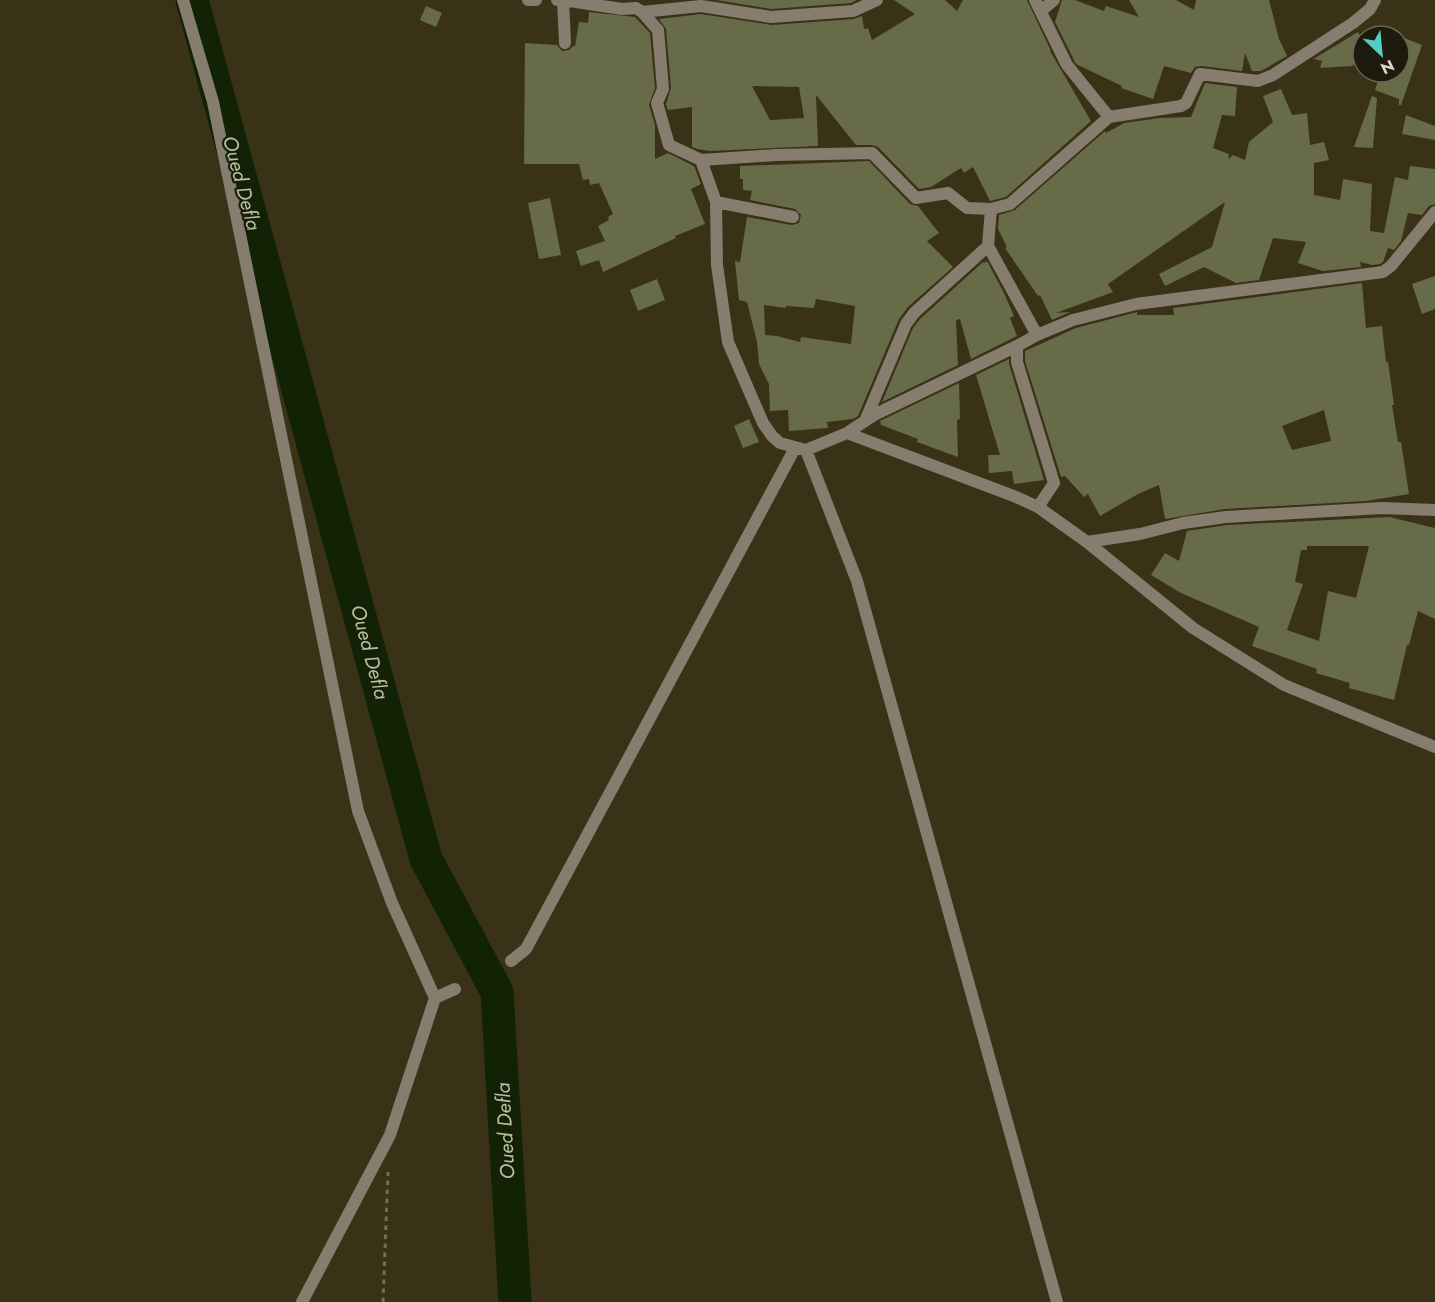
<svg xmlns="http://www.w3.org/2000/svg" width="1435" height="1302" font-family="Jost,sans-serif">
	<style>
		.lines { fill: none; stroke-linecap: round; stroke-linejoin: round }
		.river { stroke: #112205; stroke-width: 33 }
		.building { fill: #676b47; fill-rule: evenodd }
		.path { stroke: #746e57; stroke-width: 3; stroke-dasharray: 4.5 4.5; stroke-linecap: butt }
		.street { stroke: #877d6f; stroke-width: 12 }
		.labels { text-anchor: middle; stroke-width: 4.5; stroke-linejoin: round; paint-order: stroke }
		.water-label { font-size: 20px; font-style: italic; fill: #a9cb93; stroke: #1d1a0e }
	</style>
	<rect width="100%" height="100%" fill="#393217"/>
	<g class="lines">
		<!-- river -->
		<path class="river" d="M 192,0 L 426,859 L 497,992 L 515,1302"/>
	</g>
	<!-- building -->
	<path class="building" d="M 716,0 L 857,0 L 851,3 L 771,9 Z
		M 894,0 L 945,0 L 957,11 L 963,0 L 1027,0 L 1051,51 L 1050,51 L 1091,121 L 1006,197 L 990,201 L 973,167 L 964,173 L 961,168 L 931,187 L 919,189 L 878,147 L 872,145 L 856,145 L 816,95 L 818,146 L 710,151 L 697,149 L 692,147 L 692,107 L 668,110 L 666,104 L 671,88 L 666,29 L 659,19 L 701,14 L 772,25 L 854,19 L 862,16 L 864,29 L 868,28 L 872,40 L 915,14 ZM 752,86 L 799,87 L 804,118 L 770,120 Z
		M 1062,0 L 1075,0 L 1104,11 L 1106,6 L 1139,17 L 1129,0 L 1176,0 L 1194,10 L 1196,0 L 1269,0 L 1279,39 L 1287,56 L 1261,71 L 1252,71 L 1245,53 L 1242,71 L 1201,66 L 1195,67 L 1191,73 L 1164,66 L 1153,99 L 1121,88 L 1122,86 L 1076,64 L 1055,22 Z
		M 426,6 L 442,13 L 436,27 L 420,20 Z
		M 589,12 L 635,17 L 650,33 L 655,88 L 649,105 L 655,125 L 655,159 L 668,153 L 694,166 L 701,184 L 691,189 L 705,224 L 675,236 L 676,238 L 603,272 L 599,260 L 581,266 L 576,251 L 605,241 L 598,226 L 609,220 L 608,217 L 613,214 L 599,183 L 590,185 L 589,179 L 583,180 L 579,164 L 524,164 L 525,43 L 557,45 L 562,51 L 569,50 L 573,46 L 575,46 L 579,22 L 588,23 Z
		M 1358,32 L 1363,42 L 1363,60 L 1352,66 L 1320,68 L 1322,61 L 1314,59 L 1315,58 Z
		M 1399,36 L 1422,45 L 1401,105 L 1399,105 L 1399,99 L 1375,90 L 1381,72 L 1399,72 Z
		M 1205,83 L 1237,87 L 1235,116 L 1222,115 L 1213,148 L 1229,154 L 1228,159 L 1233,155 L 1245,160 L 1249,142 L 1273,122 L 1263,96 L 1281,89 L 1292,115 L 1307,113 L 1310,145 L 1324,142 L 1329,160 L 1314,163 L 1314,195 L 1340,200 L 1343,179 L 1372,184 L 1370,231 L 1384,233 L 1395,177 L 1408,180 L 1410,166 L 1435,169 L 1435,204 L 1429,206 L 1422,215 L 1408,213 L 1401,241 L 1394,250 L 1388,248 L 1383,262 L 1380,264 L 1372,265 L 1360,262 L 1361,267 L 1323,271 L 1298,263 L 1306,242 L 1273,238 L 1259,280 L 1236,283 L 1204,267 L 1165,286 L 1159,274 L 1212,247 L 1225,202 L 1108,284 L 1113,292 L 1056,313 L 1070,312 L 1052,320 L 1040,295 L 1038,296 L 1005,248 L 1007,247 L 998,229 L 999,215 L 1015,210 L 1105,131 L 1106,133 L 1124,123 L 1160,118 L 1191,117 Z
		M 1372,96 L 1377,98 L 1373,148 L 1354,147 Z
		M 1406,115 L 1435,126 L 1435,140 L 1402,134 Z
		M 869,161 L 910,204 L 918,206 L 939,233 L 927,241 L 953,267 L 908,307 L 899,319 L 858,416 L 853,419 L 827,422 L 828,428 L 789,431 L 788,410 L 770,411 L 769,384 L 759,364 L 757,342 L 747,302 L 739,300 L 735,261 L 740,262 L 747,217 L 792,225 L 799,223 L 801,215 L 795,209 L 750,200 L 752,191 L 743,190 L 743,179 L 740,179 L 740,166 ZM 816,299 L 855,306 L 851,344 L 801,337 L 800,342 L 777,336 L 765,335 L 764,305 L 786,308 L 786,306 L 814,308 Z
		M 550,198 L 561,255 L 539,259 L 528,203 Z
		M 987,261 L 1004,293 L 1014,316 L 1010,318 L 1017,336 L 971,359 L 960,319 L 956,320 L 958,365 L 882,402 L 913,328 L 920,319 L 983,262 L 984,263 Z
		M 1435,276 L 1435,309 L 1422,314 L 1412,284 Z
		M 657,279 L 665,300 L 638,311 L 630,290 Z
		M 1362,283 L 1366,328 L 1382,326 L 1386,362 L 1388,362 L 1394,405 L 1392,405 L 1398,442 L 1401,442 L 1409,494 L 1366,501 L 1225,509 L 1165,519 L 1159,485 L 1138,494 L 1100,516 L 1088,494 L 1084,497 L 1065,476 L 1061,477 L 1025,361 L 1025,351 L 1076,328 L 1137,312 L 1137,315 L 1174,315 L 1173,308 ZM 1324,410 L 1331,441 L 1292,450 L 1282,426 Z
		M 1009,359 L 1009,364 L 1044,480 L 1014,484 L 1012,471 L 989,473 L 988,455 L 1000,455 L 976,375 Z
		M 959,383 L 960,419 L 957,420 L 958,457 L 917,442 L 918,439 L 881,425 L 880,421 Z
		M 749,419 L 759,442 L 743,448 L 734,426 Z
		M 1389,517 L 1435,528 L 1435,619 L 1418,611 L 1409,645 L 1407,645 L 1394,700 L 1349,688 L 1350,683 L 1316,673 L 1317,669 L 1252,646 L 1259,627 L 1181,593 L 1151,575 L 1165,553 L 1179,561 L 1187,531 L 1227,525 ZM 1307,546 L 1369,546 L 1356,598 L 1328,591 L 1319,641 L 1287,630 L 1303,584 L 1295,582 L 1301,550 L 1307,550 Z"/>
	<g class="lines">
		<!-- path -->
		<path class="path" d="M 383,1302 L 388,1172"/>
		<!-- street -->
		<path class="street" d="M 183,0 L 213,102 L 358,811 L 392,903 L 435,998
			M 528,0 L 536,0
			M 557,0 L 563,0 L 565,43
			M 563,0 L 622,9 L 636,8 L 642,12 L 658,30 L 663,89 L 657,103 L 669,145 L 701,160 L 716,202 L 717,265 L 728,342 L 763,423 L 772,436 L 780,443 L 806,450 L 847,433 L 1016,497 L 1038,507 L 1087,542 L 1193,628 L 1284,685 L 1435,747
			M 1041,11 L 1054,0
			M 642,12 L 701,6 L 771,17 L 853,11 L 877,0
			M 1109,117 L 1181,106 L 1186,103 L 1200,74 L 1258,81 L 1273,75 L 1353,23 L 1370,9 L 1375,0
			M 701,160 L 776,155 L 872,153 L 916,198 L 948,193 L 967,208 L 991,209
			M 716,202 L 793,217
			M 988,246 L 1037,335
			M 1017,346 L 1017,362 L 1054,483 L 1038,507
			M 865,421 L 876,414 L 1017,346 L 1037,335 L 1073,320 L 1136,304 L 1383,272 L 1391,266 L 1435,212
			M 847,433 L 865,421 L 906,324 L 914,313 L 988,246 L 991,209 L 1010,204 L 1109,117 L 1067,65 L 1035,0
			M 806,450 L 857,581 L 1057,1302
			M 1087,542 L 1140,534 L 1183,523 L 1226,517 L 1382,508 L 1435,510
			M 511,961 L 526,949 L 795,448
			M 302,1302 L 390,1135 L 435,998 L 455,989"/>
	</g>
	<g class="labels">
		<!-- water labels -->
		<g class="water-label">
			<text transform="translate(242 183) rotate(75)" y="7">Oued Defla</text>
			<text transform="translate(370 652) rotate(75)" y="7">Oued Defla</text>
			<text transform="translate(505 1131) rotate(-93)" y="7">Oued Defla</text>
		</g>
	</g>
	<!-- north arrow -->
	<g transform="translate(1381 54) rotate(154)"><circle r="28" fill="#1d1a0e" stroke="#696658" stroke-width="1.5"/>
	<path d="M0-4.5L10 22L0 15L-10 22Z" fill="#54cdc7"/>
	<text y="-9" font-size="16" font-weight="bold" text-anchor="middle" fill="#dcd8c8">N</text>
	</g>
</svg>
